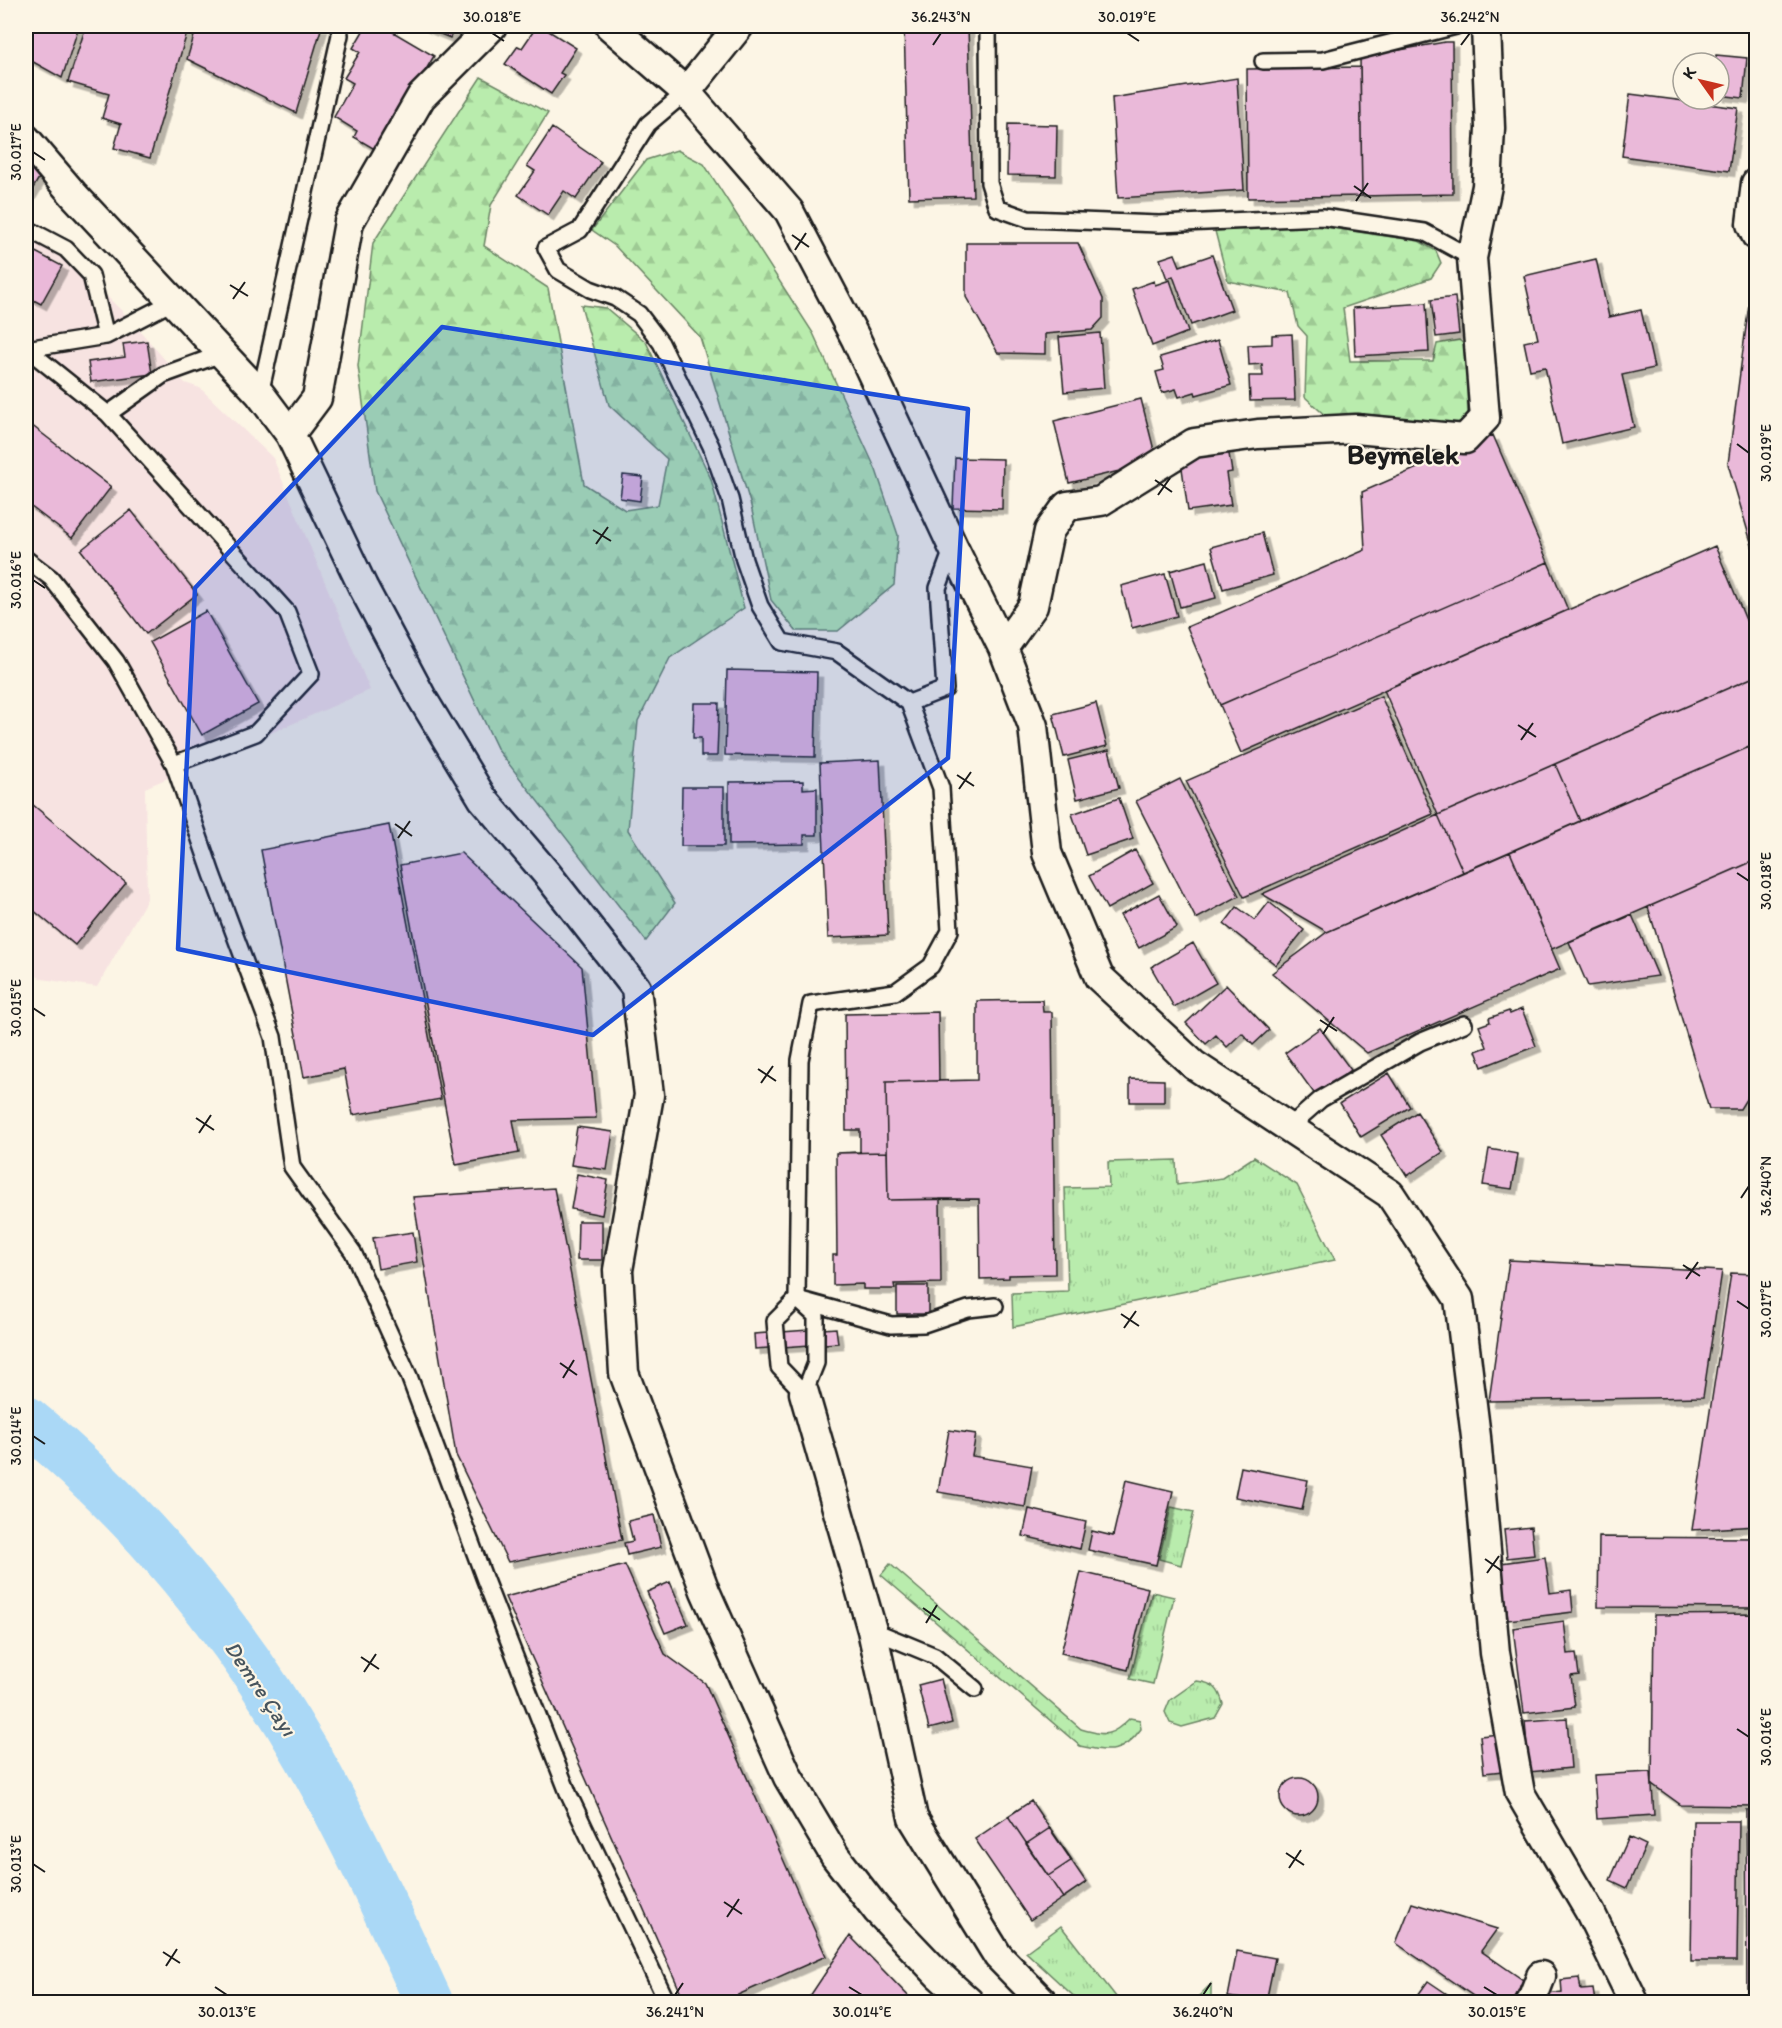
<svg xmlns="http://www.w3.org/2000/svg" width="1782" height="2028" font-family="Itim,sans-serif">
	<style>
		.built { fill: #f7e3e1 }
		.grass { fill: url(#grass-tufts); stroke: #6a8464; stroke-width: 1.5 }
		.forest { fill: url(#forest-firs); stroke: #6a8464; stroke-width: 1.5 }
		.lines { fill: none; stroke-linecap: round; stroke-linejoin: round }
		.river { stroke: #aad8f6; stroke-width: 48 }
		.building { fill: #eab9d9; stroke: #1c1c1c; stroke-width: 1.5; filter: url(#shadow) }
		.lane-casing { stroke: #1c1c1c; stroke-width: 20 }
		.street-casing { stroke: #1c1c1c; stroke-width: 33 }
		.lane { stroke: #fcf5e5; stroke-width: 15 }
		.street { stroke: #fcf5e5; stroke-width: 28 }
		.marked { fill: #1d4ed8; fill-opacity: 0.2; stroke: #1d4ed8; stroke-width: 4.5; stroke-linejoin: round }
		.ticks { fill: none; stroke: #1c1c1c; stroke-width: 2 }
		.labels { text-anchor: middle; stroke-width: 4.5; stroke-linejoin: round; paint-order: stroke }
		.water-label { font-size: 22px; font-style: italic; fill: #47545d; stroke: #fcf5e5 }
		.district-label { font-size: 27px; font-weight: bold; fill: #1c1c1c; stroke: #fcf5e5 }
		.neatline { fill: none; stroke: #1c1c1c; stroke-width: 2 }
		.ticks-label { font-size: 15px; text-anchor: middle; fill: #1c1c1c }
	</style>
	<defs>
		<pattern id="grass-tufts" width="24" height="20" patternUnits="userSpaceOnUse" patternTransform="scale(1.5)"><rect width="24" height="20" fill="#b9ecad"/><path d="M3 7l-1-3M5 7V3M7 7l1-3M15 17l-1-3M17 17v-4M19 17l1-3" fill="none" stroke="#9eca94"/></pattern>
		<pattern id="forest-firs" width="22" height="20" patternUnits="userSpaceOnUse" patternTransform="scale(1.5)"><rect width="22" height="20" fill="#b9ecad"/><path d="M5 1l3.5 6h-7zM16 11l3.5 6h-7z" fill="#9eca94"/></pattern>
		<filter id="shadow"><feDropShadow dx="5.5" dy="5.5" stdDeviation="0" flood-color="#0004"/></filter>
	</defs>
	<rect width="100%" height="100%" fill="#fcf5e5"/>
	<filter id="ink" filterUnits="userSpaceOnUse"><feTurbulence type="fractalNoise" baseFrequency=".0167" numOctaves="2"/><feDisplacementMap in="SourceGraphic" scale="12" xChannelSelector="R" yChannelSelector="G"/><feConvolveMatrix kernelMatrix="1 2 1 2 8 2 1 2 1" color-interpolation-filters="sRGB"/></filter>
	<g filter="url(#ink)">
		<!-- built -->
		<path class="built" d="M 26,236 L 69,259 L 129,318 L 185,383 L 200,388 L 273,458 L 370,690 L 145,788 L 147,899 L 97,987 L 42,979 L 26,971 Z"/>
		<!-- grass -->
		<path class="grass" d="M 1254,1157 L 1297,1185 L 1335,1260 L 1013,1327 L 1012,1293 L 1068,1291 L 1065,1188 L 1109,1187 L 1108,1162 L 1176,1160 L 1177,1185 L 1222,1178 Z
			M 1171,1507 L 1194,1512 L 1181,1565 L 1159,1559 Z
			M 890,1564 L 1081,1729 C 1106,1736 1111,1737 1130,1718 L 1140,1720 L 1141,1729 C 1122,1755 1109,1752 1080,1746 L 881,1575 Z
			M 1152,1592 L 1174,1597 L 1153,1684 L 1130,1679 Z
			M 1197,1681 C 1213,1683 1219,1688 1223,1704 L 1215,1718 L 1182,1727 L 1170,1723 L 1165,1712 L 1170,1700 Z
			M 1061,1926 L 1120,2002 L 1080,2002 L 1026,1952 Z
			M 1211,1984 L 1211,2002 L 1193,2002 Z"/>
		<!-- forest -->
		<path class="forest" d="M 481,77 L 548,113 L 491,205 L 484,246 L 548,288 L 584,484 L 625,510 L 658,505 L 667,459 L 609,405 L 581,305 L 606,308 L 646,342 L 711,479 L 744,608 L 670,658 L 638,721 L 628,830 L 675,903 L 646,941 L 498,750 L 375,491 L 358,366 L 373,243 Z
			M 677,150 L 704,164 L 813,333 L 876,470 L 898,535 L 894,585 L 838,631 L 796,631 L 771,600 L 751,506 L 700,337 L 615,246 L 592,230 L 646,160 Z
			M 1305,224 L 1419,241 L 1436,251 L 1441,263 L 1431,278 L 1343,308 L 1350,361 L 1433,361 L 1437,344 L 1459,340 L 1466,346 L 1468,421 L 1449,429 L 1330,420 L 1305,397 L 1307,336 L 1298,326 L 1290,293 L 1228,281 L 1215,231 Z"/>
		<g class="lines">
			<!-- river -->
			<path class="river" d="M 26,1420 C 138,1513 235,1629 307,1755 C 352,1835 391,1919 429,2002"/>
		</g>
		<!-- building -->
		<path class="building" d="M 26,26 L 79,26 L 62,78 L 26,58 Z
			M 86,26 L 189,26 L 150,158 L 114,148 L 121,124 L 102,118 L 109,94 L 68,82 Z
			M 197,26 L 322,26 L 296,113 L 187,59 Z
			M 366,26 L 383,26 L 434,56 L 378,151 L 354,137 L 357,131 L 334,117 L 353,83 L 344,78 L 360,52 L 353,48 Z
			M 421,26 L 455,26 L 450,38 Z
			M 537,26 L 541,26 L 576,48 L 560,73 L 564,75 L 551,94 L 505,64 L 518,46 L 522,48 Z
			M 904,26 L 968,26 L 973,196 L 909,198 Z
			M 1445,42 L 1452,42 L 1453,194 L 1362,196 L 1360,57 Z
			M 1716,55 L 1747,58 L 1743,98 L 1719,95 L 1719,63 L 1715,63 Z
			M 1360,67 L 1362,196 L 1248,198 L 1247,69 Z
			M 1237,78 L 1244,190 L 1118,198 L 1112,98 Z
			M 1630,94 L 1738,108 L 1729,171 L 1622,156 Z
			M 1008,124 L 1057,125 L 1056,176 L 1007,175 Z
			M 552,128 L 601,162 L 576,199 L 564,191 L 548,215 L 518,195 L 535,171 L 527,166 Z
			M 26,162 L 39,178 L 26,200 Z
			M 966,243 L 1078,243 L 1103,299 L 1103,318 L 1092,330 L 1045,334 L 1045,354 L 998,353 L 966,297 Z
			M 26,247 L 62,266 L 41,304 L 26,296 Z
			M 1175,254 L 1180,266 L 1212,255 L 1232,310 L 1191,325 L 1173,276 L 1167,279 L 1160,259 Z
			M 1596,259 L 1609,317 L 1641,310 L 1654,368 L 1622,375 L 1634,427 L 1562,444 L 1545,367 L 1530,370 L 1524,342 L 1538,339 L 1524,276 Z
			M 1754,266 L 1756,267 L 1756,559 L 1728,464 Z
			M 1170,280 L 1188,332 L 1152,346 L 1132,289 L 1154,281 L 1155,285 Z
			M 1455,297 L 1459,334 L 1436,337 L 1431,300 Z
			M 1426,303 L 1429,352 L 1355,356 L 1353,308 Z
			M 1100,333 L 1104,388 L 1064,392 L 1059,337 Z
			M 1292,334 L 1295,400 L 1250,401 L 1249,376 L 1263,376 L 1262,364 L 1249,365 L 1248,345 L 1272,344 L 1272,335 Z
			M 1218,340 L 1231,385 L 1196,395 L 1195,392 L 1179,397 L 1176,389 L 1162,393 L 1156,372 L 1164,370 L 1160,357 Z
			M 147,341 L 152,374 L 91,382 L 88,362 L 125,357 L 123,344 Z
			M 1141,399 L 1157,462 L 1069,483 L 1054,421 Z
			M 26,421 L 111,487 L 72,538 L 26,503 Z
			M 1493,435 L 1548,562 L 1220,705 L 1187,627 L 1365,550 L 1362,492 Z
			M 1228,448 L 1232,472 L 1226,473 L 1231,505 L 1188,511 L 1180,454 Z
			M 955,458 L 1003,459 L 1002,509 L 953,508 Z
			M 623,475 L 643,477 L 640,501 L 620,498 Z
			M 131,510 L 197,594 L 146,634 L 81,550 Z
			M 1262,533 L 1273,575 L 1223,589 L 1211,547 Z
			M 1715,546 L 1756,644 L 1756,676 L 1438,815 L 1384,690 Z
			M 1207,561 L 1216,598 L 1180,607 L 1170,571 Z
			M 1548,562 L 1568,610 L 1241,753 L 1220,705 Z
			M 1165,574 L 1177,616 L 1132,628 L 1121,586 Z
			M 206,611 L 258,704 L 202,735 L 150,642 Z
			M 727,670 L 817,672 L 815,757 L 725,755 Z
			M 1756,676 L 1756,744 L 1580,821 L 1555,764 Z
			M 1381,696 L 1433,814 L 1244,897 L 1186,781 Z
			M 694,703 L 719,703 L 717,756 L 701,756 L 701,738 L 693,738 Z
			M 1096,703 L 1107,746 L 1064,757 L 1053,714 Z
			M 1756,744 L 1756,860 L 1552,949 L 1510,852 Z
			M 1109,750 L 1119,788 L 1077,799 L 1068,760 Z
			M 880,760 L 888,935 L 828,938 L 820,763 Z
			M 1555,764 L 1580,821 L 1463,872 L 1438,815 Z
			M 1180,779 L 1239,896 L 1196,919 L 1136,801 Z
			M 803,781 L 803,789 L 817,788 L 817,835 L 804,835 L 804,844 L 729,845 L 729,782 Z
			M 682,787 L 724,787 L 724,846 L 681,846 Z
			M 1119,798 L 1133,839 L 1086,855 L 1072,814 Z
			M 26,799 L 126,883 L 75,945 L 26,904 Z
			M 1438,815 L 1463,872 L 1327,932 L 1262,894 Z
			M 389,825 L 441,1099 L 353,1115 L 344,1069 L 304,1077 L 261,850 Z
			M 1135,850 L 1153,883 L 1107,909 L 1089,876 Z
			M 1510,852 L 1560,969 L 1367,1053 L 1272,973 L 1327,932 Z
			M 461,853 L 582,967 L 596,1118 L 513,1120 L 519,1153 L 456,1165 L 400,865 Z
			M 1756,860 L 1756,1083 L 1740,1109 L 1709,1109 L 1648,907 Z
			M 1159,894 L 1177,927 L 1139,948 L 1120,915 Z
			M 1269,902 L 1304,930 L 1276,965 L 1224,924 L 1237,907 L 1255,920 Z
			M 1632,915 L 1658,976 L 1588,986 L 1569,942 Z
			M 1193,943 L 1216,983 L 1174,1007 L 1151,967 Z
			M 1226,985 L 1269,1030 L 1253,1045 L 1242,1033 L 1227,1047 L 1216,1035 L 1206,1044 L 1186,1023 Z
			M 1042,1000 L 1043,1012 L 1052,1012 L 1055,1274 L 1009,1275 L 1009,1278 L 980,1279 L 979,1199 L 940,1199 L 941,1283 L 894,1284 L 895,1289 L 863,1289 L 863,1284 L 833,1285 L 833,1255 L 837,1255 L 836,1153 L 860,1152 L 860,1130 L 846,1130 L 845,1014 L 938,1012 L 939,1081 L 977,1080 L 977,1001 Z
			M 1042,1000 L 1043,1012 L 1052,1012 L 1055,1274 L 1009,1275 L 1009,1278 L 980,1279 L 979,1199 L 888,1200 L 886,1082 L 977,1080 L 977,1001 Z
			M 1522,1009 L 1536,1046 L 1482,1067 L 1476,1051 L 1487,1047 L 1479,1026 L 1490,1022 L 1489,1018 L 1509,1011 L 1510,1014 Z
			M 1320,1028 L 1351,1070 L 1316,1096 L 1285,1053 Z
			M 1389,1073 L 1410,1107 L 1361,1137 L 1340,1103 Z
			M 1130,1079 L 1164,1080 L 1164,1102 L 1130,1102 Z
			M 1417,1112 L 1443,1152 L 1407,1176 L 1381,1135 Z
			M 577,1127 L 613,1132 L 607,1170 L 571,1165 Z
			M 1489,1149 L 1518,1154 L 1512,1189 L 1483,1185 Z
			M 887,1152 L 888,1200 L 940,1199 L 941,1283 L 894,1284 L 895,1289 L 863,1289 L 863,1284 L 833,1285 L 833,1255 L 837,1255 L 836,1153 Z
			M 577,1174 L 608,1180 L 602,1215 L 571,1209 Z
			M 554,1188 L 622,1540 L 508,1562 L 456,1455 L 413,1197 Z
			M 578,1221 L 602,1221 L 602,1260 L 577,1260 Z
			M 413,1232 L 417,1262 L 378,1269 L 373,1238 Z
			M 1509,1260 L 1722,1271 L 1703,1397 L 1489,1401 Z
			M 1731,1273 L 1756,1274 L 1756,1526 L 1692,1530 Z
			M 897,1286 L 928,1286 L 928,1314 L 897,1314 Z
			M 836,1328 L 838,1343 L 755,1349 L 754,1334 Z
			M 949,1430 L 976,1434 L 972,1456 L 1032,1466 L 1025,1507 L 938,1492 Z
			M 1241,1467 L 1308,1480 L 1302,1510 L 1235,1497 Z
			M 1126,1480 L 1173,1491 L 1156,1565 L 1088,1550 L 1092,1531 L 1113,1536 Z
			M 1029,1509 L 1086,1522 L 1080,1549 L 1023,1536 Z
			M 654,1515 L 661,1547 L 627,1555 L 624,1543 L 633,1541 L 628,1521 Z
			M 1531,1527 L 1534,1555 L 1507,1558 L 1504,1530 Z
			M 1599,1537 L 1756,1538 L 1756,1608 L 1598,1607 Z
			M 1545,1557 L 1550,1593 L 1571,1590 L 1573,1612 L 1508,1620 L 1501,1563 Z
			M 625,1565 L 665,1654 L 705,1683 L 826,1956 L 722,2002 L 685,2002 L 505,1597 Z
			M 1081,1572 L 1148,1588 L 1128,1670 L 1061,1653 Z
			M 670,1582 L 688,1624 L 665,1633 L 647,1592 Z
			M 1756,1614 L 1756,1806 L 1681,1805 L 1652,1784 L 1654,1615 Z
			M 1564,1621 L 1568,1654 L 1576,1653 L 1579,1675 L 1571,1676 L 1575,1707 L 1524,1713 L 1513,1628 Z
			M 941,1679 L 952,1723 L 929,1729 L 918,1685 Z
			M 1567,1718 L 1571,1768 L 1529,1772 L 1525,1721 Z
			M 1499,1734 L 1503,1771 L 1484,1773 L 1480,1736 Z
			M 1651,1772 L 1654,1815 L 1597,1819 L 1594,1775 Z
			M1280 1797a19 19 0 1 1 38 0a19 19 0 1 1-38 0Z
			M 1031,1801 L 1086,1882 L 1030,1920 L 975,1839 Z
			M 1031,1801 L 1086,1882 L 1063,1898 L 1008,1816 Z
			M 1746,1810 L 1756,1810 L 1756,2002 L 1747,2002 Z
			M 1693,1821 L 1739,1821 L 1737,1961 L 1691,1961 Z
			M 1050,1828 L 1072,1860 L 1048,1876 L 1026,1844 Z
			M 1629,1837 L 1646,1845 L 1627,1888 L 1610,1880 Z
			M 1412,1903 L 1497,1929 L 1481,1951 L 1523,1980 L 1513,2002 L 1482,2002 L 1396,1943 Z
			M 850,1936 L 914,2002 L 806,2002 Z
			M 1237,1951 L 1275,1958 L 1266,2002 L 1228,1997 Z
			M 1579,1978 L 1581,1990 L 1593,1989 L 1595,2002 L 1549,2002 L 1548,1994 L 1562,1992 L 1561,1980 Z
			M 1428,1981 L 1459,2002 L 1413,2002 Z"/>
		<g class="lines">
			<!-- lane casing -->
			<g class="lane-casing">
				<path id="lane" d="M 988,26 L 989,183 L 997,208 L 1028,219 L 1159,224 L 1323,217 L 1424,232 L 1472,258
					M 1263,61 L 1323,60 L 1456,26
					M 686,92 L 648,124 L 580,230 L 546,248 L 558,270 L 590,289 L 615,298 L 639,314 L 661,343 L 711,446 L 730,499 L 744,560 L 760,606 L 782,642 L 837,652 L 909,703 L 941,788 L 950,931 L 931,966 L 895,992 L 811,1004 L 800,1060 L 797,1299 L 891,1325 L 924,1324 L 968,1309 L 995,1306
					M 26,228 L 66,249 L 91,275 L 106,336
					M 26,349 L 106,336 L 174,301
					M 27,349 L 108,414 L 163,375 L 221,354
					M 260,394 L 340,35 L 339,26
					M 108,414 L 287,612 L 311,674 L 256,733 L 174,764
					M 26,559 L 51,578 L 116,661 L 174,764 L 212,874 L 273,1037 L 292,1167 L 353,1252 L 409,1376 L 485,1580 L 569,1795 L 667,2002
					M 909,703 L 945,689 L 938,588 L 953,547
					M 1288,1128 L 1321,1099 L 1420,1042 L 1464,1024
					M 797,1299 L 816,1316 L 816,1363 L 804,1393 L 779,1367 L 775,1321 Z
					M 872,1630 L 935,1656 L 975,1689"/>
			</g>
			<!-- street casing -->
			<g class="street-casing">
				<path id="street" d="M 610,26 L 686,92 L 789,211 L 856,339 L 953,547 L 1003,648 L 1033,726 L 1047,853 L 1099,977 L 1194,1065 L 1390,1194 L 1459,1299 L 1476,1437 L 1495,1653 L 1520,1793 L 1590,1912 L 1634,2002
					M 686,92 L 739,26
					M 26,139 L 73,194 L 260,394 L 290,434 L 363,587 L 422,698 L 483,799 L 547,874 L 636,988 L 649,1095 L 618,1270 L 624,1373 L 705,1591 L 788,1777 L 835,1856 L 877,1910 L 939,1975 L 969,2002
					M 1756,183 L 1751,224 L 1756,235
					M 290,434 L 317,398 L 349,222 L 421,97 L 492,26
					M 1003,648 L 1033,606 L 1049,531 L 1067,506 L 1101,501 L 1194,443 L 1258,434 L 1356,429 L 1465,439 L 1485,418 L 1472,258 L 1487,186 L 1490,128 L 1486,26
					M 804,1393 L 872,1630 L 913,1818 L 998,1956 L 1043,2002
					M 1531,2002 L 1541,1976"/>
			</g>
			<!-- lane -->
			<use href="#lane" class="lane"/>
			<!-- street -->
			<use href="#street" class="street"/>
		</g>
	</g>
	<!-- marked area -->
	<path class="marked" d="M 442,327 L 968,409 L 948,758 L 593,1035 L 178,949 L 195,588 Z"/>
	<!-- ticks -->
	<path class="ticks" d="M 492,33 L 504,41M 1127,33 L 1139,41M 933,45 L 941,33M 1461,45 L 1470,33M 33,152 L 45,160M 1354,186 L 1371,198M 1356,201 L 1368,183M 792,235 L 809,247M 795,250 L 806,233M 230,285 L 248,296M 233,299 L 245,282M 1737,444 L 1749,453M 1155,480 L 1172,492M 1158,495 L 1170,478M 593,530 L 611,541M 596,544 L 608,527M 33,580 L 45,588M 1518,725 L 1536,737M 1521,740 L 1533,723M 957,775 L 974,786M 959,789 L 971,772M 395,824 L 412,836M 398,838 L 410,821M 1737,873 L 1749,881M 33,1008 L 45,1016M 1320,1020 L 1337,1031M 1323,1034 L 1334,1017M 758,1069 L 776,1081M 761,1083 L 773,1066M 196,1118 L 214,1130M 199,1133 L 211,1115M 1741,1198 L 1749,1186M 1683,1265 L 1700,1276M 1686,1279 L 1698,1262M 1737,1301 L 1749,1309M 1121,1314 L 1139,1326M 1124,1328 L 1136,1311M 560,1363 L 577,1375M 563,1378 L 574,1360M 33,1436 L 45,1444M 1485,1559 L 1502,1571M 1487,1573 L 1499,1556M 923,1608 L 940,1620M 926,1623 L 937,1605M 361,1657 L 379,1669M 364,1672 L 376,1654M 1737,1729 L 1749,1737M 1286,1853 L 1304,1865M 33,1864 L 45,1872M 1289,1868 L 1301,1850M 724,1902 L 742,1914M 727,1917 L 739,1899M 163,1952 L 180,1963M 166,1966 L 177,1949M 215,1987 L 227,1995M 849,1987 L 862,1995M 1484,1987 L 1497,1995M 675,1995 L 683,1983M 1203,1995 L 1211,1983"/>
	<g class="labels">
		<!-- water labels -->
		<g class="water-label">
			<text transform="translate(261 1688) rotate(56)" y="8">Demre Çayı</text>
		</g>
		<!-- district labels -->
		<g class="district-label">
			<text x="1403" y="464">Beymelek</text>
		</g>
	</g>
	<!-- margin -->
	<rect width="1782" height="2028" fill="none" stroke="#fcf5e5" stroke-width="66"/>
	<!-- north arrow -->
	<g transform="translate(1701 81) rotate(304)"><circle r="28" fill="#fcf5e5" stroke="#a29e95" stroke-width="1.5"/>
	<path d="M0-4.5L10 22L0 15L-10 22Z" fill="#c8321e"/>
	<text y="-9" font-size="16" font-weight="bold" text-anchor="middle" fill="#1c1c1c">K</text>
	</g>
	<rect x="33" y="33" width="1716" height="1962" class="neatline"/>
	<g class="ticks-label">
		<text x="492" y="22">30.018°E</text>
		<text x="941" y="22">36.243°N</text>
		<text x="1127" y="22">30.019°E</text>
		<text x="1470" y="22">36.242°N</text>
		<text transform="translate(16 152) rotate(-90)" y="5">30.017°E</text>
		<text transform="translate(1766 453) rotate(-90)" y="5">30.019°E</text>
		<text transform="translate(16 580) rotate(-90)" y="5">30.016°E</text>
		<text transform="translate(1766 881) rotate(-90)" y="5">30.018°E</text>
		<text transform="translate(16 1008) rotate(-90)" y="5">30.015°E</text>
		<text transform="translate(1766 1186) rotate(-90)" y="5">36.240°N</text>
		<text transform="translate(1766 1309) rotate(-90)" y="5">30.017°E</text>
		<text transform="translate(16 1436) rotate(-90)" y="5">30.014°E</text>
		<text transform="translate(1766 1737) rotate(-90)" y="5">30.016°E</text>
		<text transform="translate(16 1864) rotate(-90)" y="5">30.013°E</text>
		<text x="227" y="2017">30.013°E</text>
		<text x="675" y="2017">36.241°N</text>
		<text x="862" y="2017">30.014°E</text>
		<text x="1203" y="2017">36.240°N</text>
		<text x="1497" y="2017">30.015°E</text>
	</g>
</svg>
